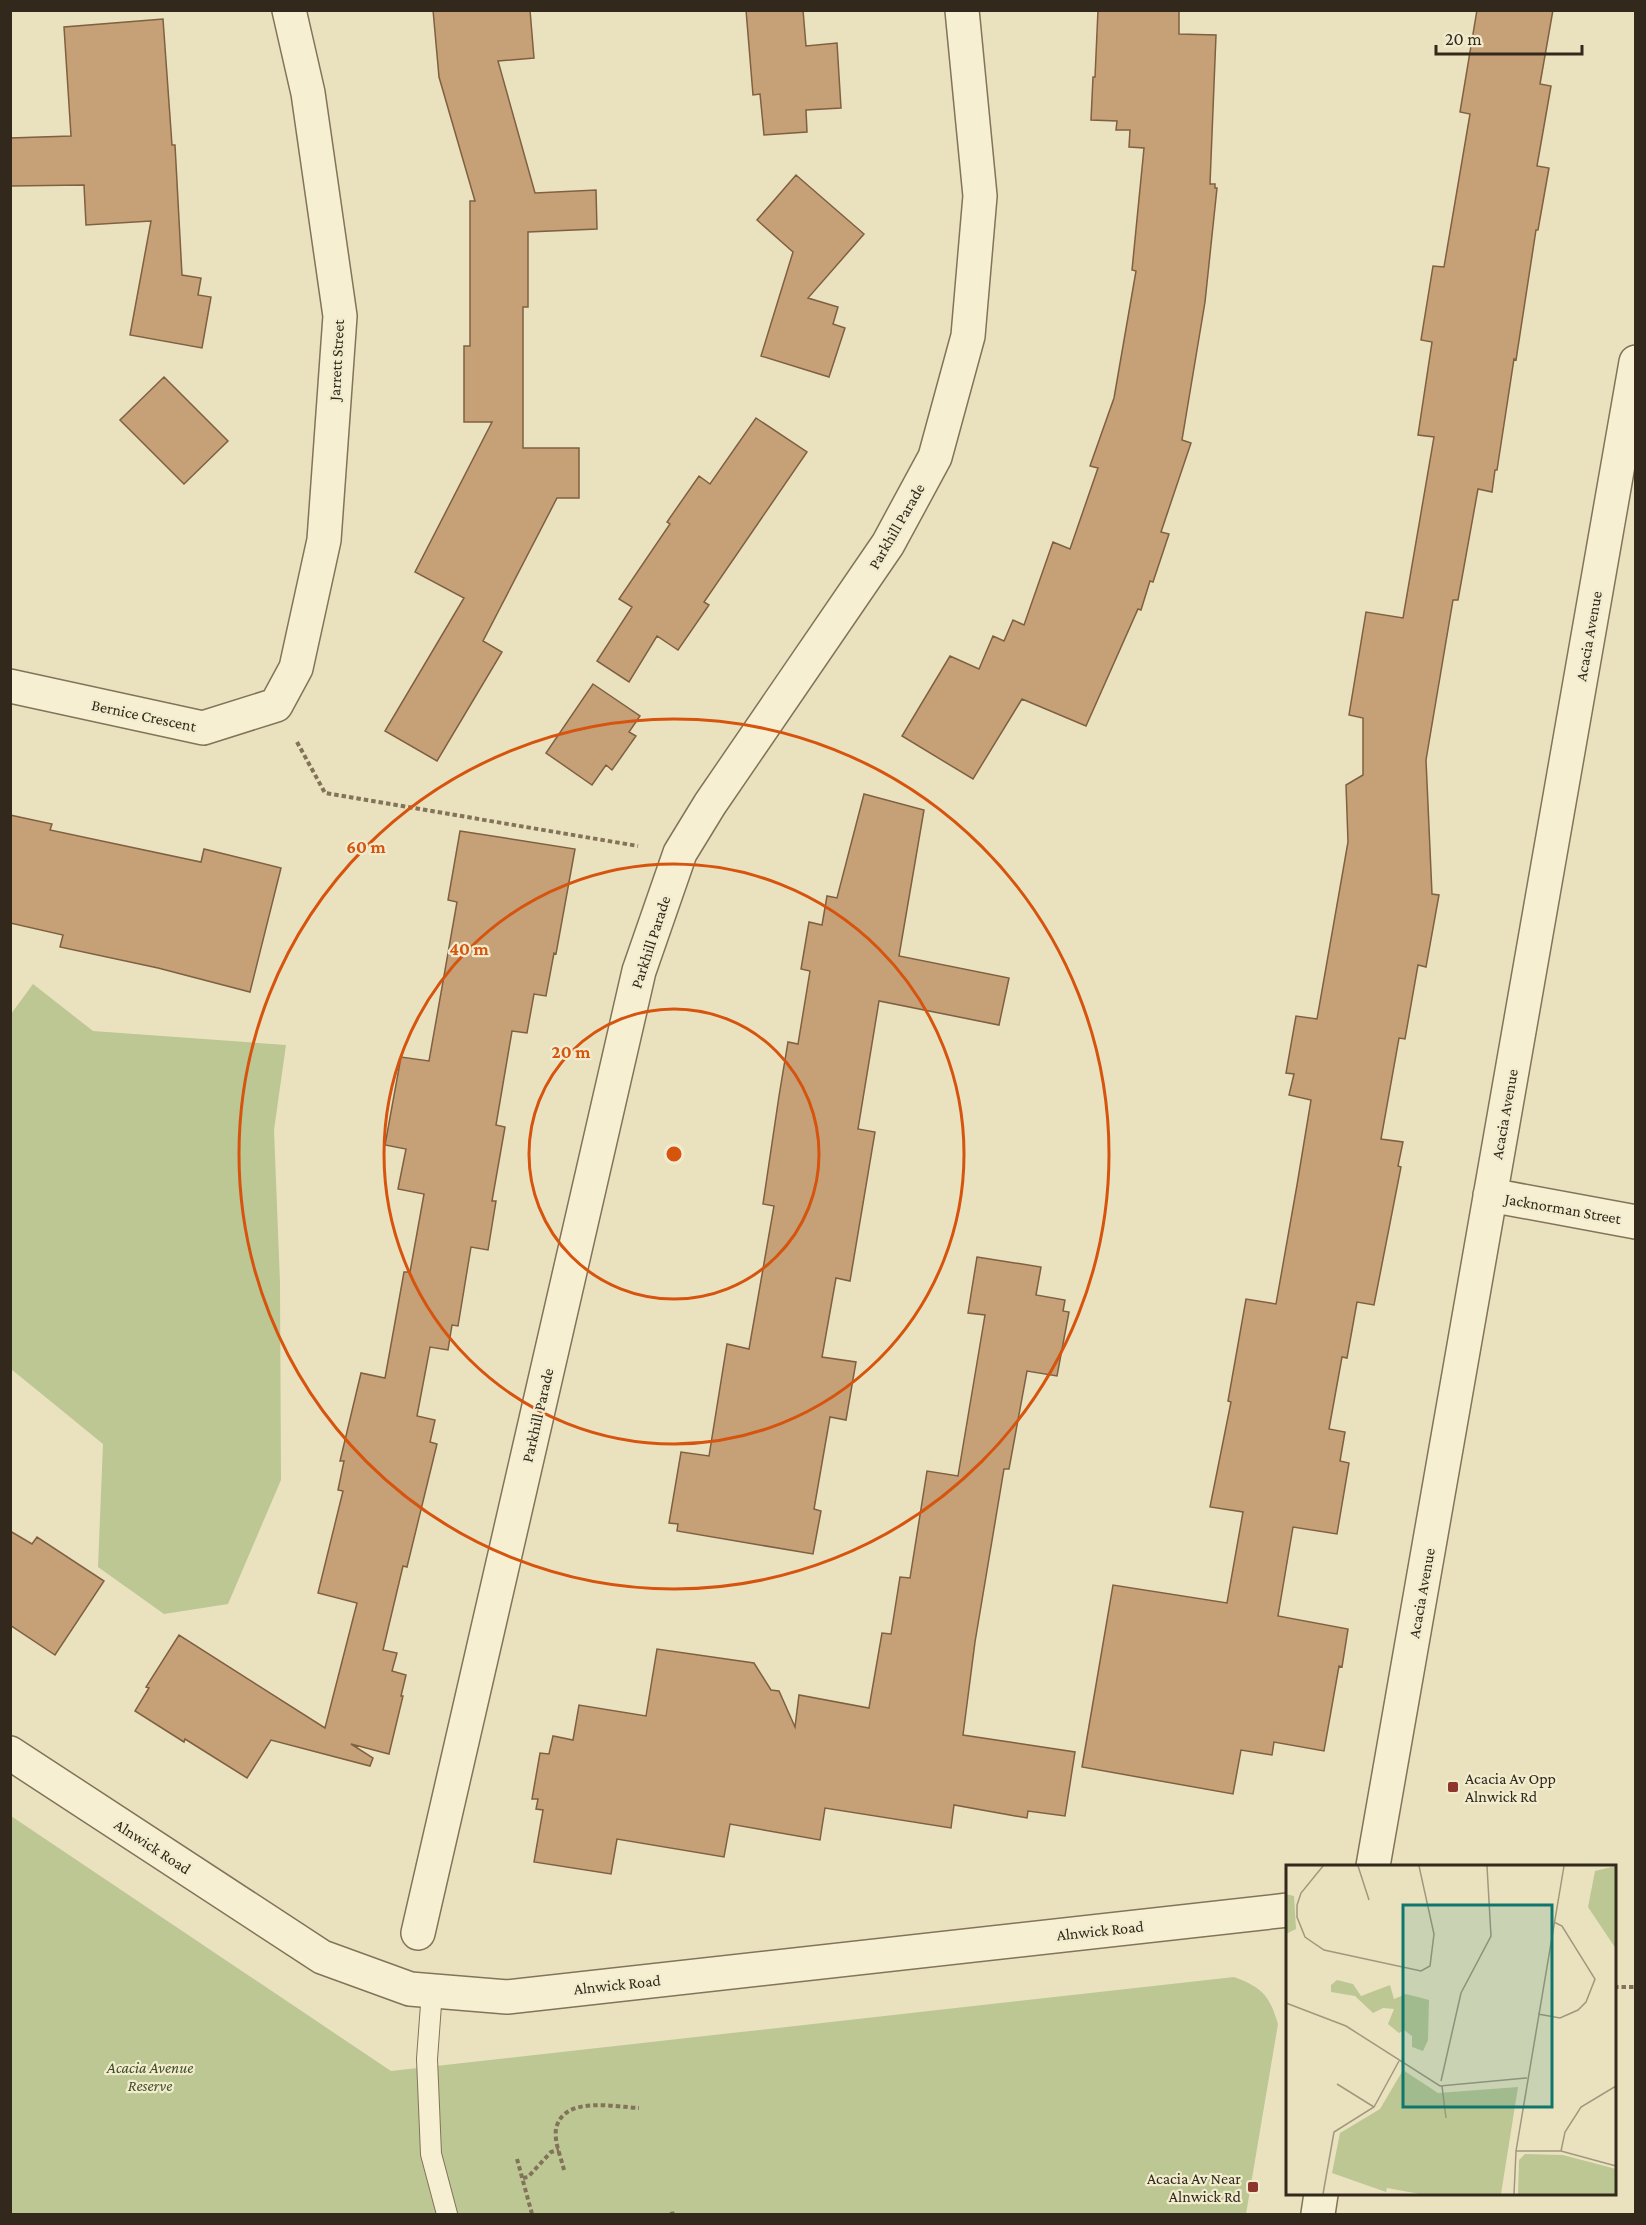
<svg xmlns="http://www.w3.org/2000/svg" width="1646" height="2225" font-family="'Crimson Pro',serif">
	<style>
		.green { fill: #bcc794 }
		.building { fill: #c6a077; stroke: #7f6040; stroke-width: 1.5 }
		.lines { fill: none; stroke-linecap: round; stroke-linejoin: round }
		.service-casing { stroke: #827359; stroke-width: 22 }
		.minor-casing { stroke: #827359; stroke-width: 36 }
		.tertiary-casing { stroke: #827359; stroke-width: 36 }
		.path { stroke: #827359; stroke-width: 4; stroke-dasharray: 4.5 3; stroke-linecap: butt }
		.service { stroke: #f6efd2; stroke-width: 20 }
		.minor { stroke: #f6efd2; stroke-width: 33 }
		.tertiary { stroke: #f6efd2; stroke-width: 33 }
		.ring { fill: none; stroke: #d6540e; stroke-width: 3 }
		.poi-dot { fill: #8d362d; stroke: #f2ecce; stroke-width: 2 }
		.labels { text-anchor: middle; stroke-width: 4.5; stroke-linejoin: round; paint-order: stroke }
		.street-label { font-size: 16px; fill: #32291c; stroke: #f2ecce }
		.poi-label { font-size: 16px; fill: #32291c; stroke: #f2ecce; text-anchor: start }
		.park-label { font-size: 16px; font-style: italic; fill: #3f4e24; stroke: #f2ecce }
		.inset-road { fill: none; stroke: #a0987e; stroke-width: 1.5 }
		.view { fill: #0f766e; fill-opacity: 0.15; stroke: #0f766e; stroke-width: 3 }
		.inset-edge { fill: none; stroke: #32291c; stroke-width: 3 }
		.centre { fill: #d6540e; stroke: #f2ecce; stroke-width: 3 }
		.ring-label { font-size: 18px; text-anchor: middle; font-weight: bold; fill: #d6540e; stroke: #f2ecce; stroke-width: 4.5; stroke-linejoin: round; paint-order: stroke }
	</style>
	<rect width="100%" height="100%" fill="#eae2bf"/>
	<!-- green -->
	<path class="green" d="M 33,984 L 93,1031 L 286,1045 L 274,1130 L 280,1282 L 281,1480 L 228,1604 L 164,1614 L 98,1567 L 103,1444 L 11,1369 L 11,1014 Z
		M 11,1816 L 391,2071 L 1234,1977 C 1263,1988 1269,1995 1278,2024 L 1246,2214 L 11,2214 Z"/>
	<!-- building -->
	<path class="building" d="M 433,10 L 530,10 L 534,58 L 498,61 L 535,193 L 596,190 L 597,229 L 528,232 L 528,307 L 523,307 L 523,448 L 579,448 L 579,498 L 557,498 L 483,641 L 502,652 L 437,761 L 385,731 L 464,598 L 415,572 L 492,422 L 464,422 L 464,346 L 470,346 L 470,201 L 475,201 L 439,77 Z
		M 746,10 L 803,10 L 806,46 L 837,43 L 841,108 L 806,110 L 807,132 L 764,135 L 760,94 L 753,95 Z
		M 1098,10 L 1179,10 L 1179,34 L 1216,35 L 1210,184 L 1215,184 L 1215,188 L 1217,188 L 1205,302 L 1182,440 L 1191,443 L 1161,532 L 1169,534 L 1153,582 L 1150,581 L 1141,610 L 1138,609 L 1086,726 L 1022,699 L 973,779 L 902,736 L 950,656 L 979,669 L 993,636 L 1004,641 L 1013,620 L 1024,625 L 1053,542 L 1070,549 L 1098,468 L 1090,466 L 1114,398 L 1136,271 L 1132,270 L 1144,148 L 1129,147 L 1130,130 L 1116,130 L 1117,121 L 1091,120 L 1093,77 L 1095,77 Z
		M 1477,10 L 1553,10 L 1540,84 L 1551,86 L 1537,166 L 1549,168 L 1538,230 L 1536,230 L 1516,360 L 1514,359 L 1497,470 L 1495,470 L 1492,492 L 1478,489 L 1458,600 L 1453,600 L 1426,760 L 1432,894 L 1439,895 L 1426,967 L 1418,965 L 1405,1039 L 1399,1038 L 1381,1139 L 1403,1142 L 1398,1166 L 1401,1167 L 1374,1305 L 1357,1302 L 1347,1358 L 1342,1357 L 1329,1429 L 1345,1432 L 1340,1461 L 1349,1463 L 1337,1534 L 1293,1527 L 1278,1616 L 1348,1629 L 1342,1667 L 1339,1666 L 1324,1751 L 1274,1742 L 1272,1755 L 1241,1750 L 1233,1794 L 1082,1767 L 1113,1585 L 1227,1603 L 1243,1512 L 1210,1507 L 1231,1402 L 1228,1401 L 1246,1299 L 1276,1304 L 1297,1185 L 1311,1100 L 1289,1095 L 1294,1074 L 1286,1073 L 1296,1016 L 1317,1019 L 1348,842 L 1346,785 L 1363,775 L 1363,718 L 1349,715 L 1366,612 L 1403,618 L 1434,437 L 1418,435 L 1432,342 L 1421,340 L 1433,266 L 1444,267 L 1470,114 L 1460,112 Z
		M 163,19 L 172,145 L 175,145 L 182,275 L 201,278 L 198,295 L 211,297 L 202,348 L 130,335 L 151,221 L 86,225 L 84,185 L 10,186 L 10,138 L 71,136 L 64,27 Z
		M 796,175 L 864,234 L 808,298 L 838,307 L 833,324 L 845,328 L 829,377 L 761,356 L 793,252 L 757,220 Z
		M 164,377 L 228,441 L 184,484 L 120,420 Z
		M 756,418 L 807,452 L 704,602 L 709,605 L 678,650 L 657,636 L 629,682 L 597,661 L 632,607 L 619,599 L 670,524 L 667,522 L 699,476 L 710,484 Z
		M 593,684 L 640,716 L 629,732 L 636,736 L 612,770 L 606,765 L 592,785 L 546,753 Z
		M 864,794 L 924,810 L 899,956 L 1009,978 L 999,1025 L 879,1001 L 858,1129 L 875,1132 L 850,1281 L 836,1278 L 822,1357 L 856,1362 L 846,1420 L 830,1417 L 814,1509 L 821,1511 L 813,1554 L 677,1531 L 678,1524 L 669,1523 L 681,1452 L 709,1456 L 727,1344 L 749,1349 L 774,1206 L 763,1204 L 779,1096 L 788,1042 L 798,1044 L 810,971 L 801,969 L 809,922 L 822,925 L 827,896 L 837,898 Z
		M 10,815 L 52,824 L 50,830 L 201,862 L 204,849 L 281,868 L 250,992 L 158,968 L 60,947 L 63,935 L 10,923 Z
		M 460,831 L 575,849 L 556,954 L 554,953 L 546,996 L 534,994 L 527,1033 L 512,1031 L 496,1125 L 505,1127 L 492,1201 L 496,1201 L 488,1250 L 471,1247 L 458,1326 L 452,1325 L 448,1350 L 430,1347 L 417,1416 L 435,1420 L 430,1442 L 437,1444 L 407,1567 L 403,1566 L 383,1650 L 397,1653 L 392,1671 L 406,1675 L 401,1696 L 403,1696 L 389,1754 L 351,1744 L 373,1758 L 370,1766 L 271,1740 L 247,1778 L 185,1739 L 184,1742 L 135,1711 L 149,1688 L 146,1687 L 179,1635 L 325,1728 L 357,1603 L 318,1593 L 343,1491 L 338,1490 L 344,1461 L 340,1461 L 361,1373 L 385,1378 L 404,1272 L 410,1272 L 424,1194 L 398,1189 L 406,1149 L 385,1145 L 401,1057 L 429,1061 L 457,902 L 448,900 Z
		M 977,1257 L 1041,1267 L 1036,1295 L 1065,1300 L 1063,1311 L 1069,1312 L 1057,1376 L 1027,1371 L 1009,1469 L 1004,1469 L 975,1642 L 963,1735 L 1075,1752 L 1065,1816 L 1028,1811 L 1027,1818 L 954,1805 L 951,1828 L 825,1808 L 820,1840 L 730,1824 L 724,1857 L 617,1839 L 611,1874 L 534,1862 L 543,1810 L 536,1809 L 538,1799 L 532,1799 L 540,1753 L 549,1754 L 553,1736 L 573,1740 L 579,1705 L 646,1716 L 657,1649 L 754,1663 L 771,1690 L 779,1691 L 795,1727 L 799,1695 L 869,1708 L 882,1633 L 891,1634 L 900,1577 L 910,1578 L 927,1471 L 958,1476 L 985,1315 L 968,1313 Z
		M 10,1531 L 32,1544 L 37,1537 L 104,1581 L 55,1655 L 10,1625 Z"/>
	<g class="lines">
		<!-- service casing -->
		<g class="service-casing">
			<path id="service" d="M 432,1991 L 427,2059 L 431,2154 L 447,2214"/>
		</g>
		<!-- minor casing -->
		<g class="minor-casing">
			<path id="minor" d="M 10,686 L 203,728 L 276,705 L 296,668 L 324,540 L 340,316 L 308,93 L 289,10
				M 1490,1195 L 1636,1222
				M 1373,1866 L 1636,362
				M 418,1933 L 639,971 L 680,853 L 710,804 L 888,544 L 935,457 L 968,336 L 980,196 L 962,10"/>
		</g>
		<!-- tertiary casing -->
		<g class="tertiary-casing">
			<path id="tertiary" d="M 10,1753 L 322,1957 L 410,1989 L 507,1997 L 1288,1910
				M 1318,2214 L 1321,2194"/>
		</g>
		<!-- path -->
		<path class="path" d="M 297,742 L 325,793 L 638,846
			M 1614,1987 L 1636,1987
			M 517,2159 L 532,2214
			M 564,2170 C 561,2157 554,2142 556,2129 C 563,2095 615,2107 639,2108
			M 523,2178 L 528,2177 L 551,2152 L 559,2150
			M 670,2214 L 676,2213"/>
		<!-- service -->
		<use href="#service" class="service"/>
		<!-- minor -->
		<use href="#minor" class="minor"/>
		<!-- tertiary -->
		<use href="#tertiary" class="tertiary"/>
	</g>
	<!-- distance rings -->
	<g class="ring">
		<circle cx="674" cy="1154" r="145"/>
		<circle cx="674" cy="1154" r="290"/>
		<circle cx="674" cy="1154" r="435"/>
	</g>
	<!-- markers -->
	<g class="poi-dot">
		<rect x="1447" y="1781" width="12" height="12" rx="3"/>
		<rect x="1247" y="2181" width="12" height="12" rx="3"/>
	</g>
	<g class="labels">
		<!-- street labels -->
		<g class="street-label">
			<text transform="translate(336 360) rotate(-87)" y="6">Jarrett Street</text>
			<text transform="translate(896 526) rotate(-60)" y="6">Parkhill Parade</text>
			<text transform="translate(1588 636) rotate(-80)" y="6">Acacia Avenue</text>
			<text transform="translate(144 715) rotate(12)" y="6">Bernice Crescent</text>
			<text transform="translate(650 942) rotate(-72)" y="6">Parkhill Parade</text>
			<text transform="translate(1504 1114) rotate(-80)" y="6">Acacia Avenue</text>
			<text transform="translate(1563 1208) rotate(10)" y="6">Jacknorman Street</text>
			<text transform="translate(537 1415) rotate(-77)" y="6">Parkhill Parade</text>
			<text transform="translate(1421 1593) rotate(-80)" y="6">Acacia Avenue</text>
			<text transform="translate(153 1846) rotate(33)" y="6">Alnwick Road</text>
			<text transform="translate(1100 1930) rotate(-6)" y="6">Alnwick Road</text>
			<text transform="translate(617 1984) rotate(-6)" y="6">Alnwick Road</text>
		</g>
		<!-- poi labels -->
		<g class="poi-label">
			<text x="1465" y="1784">Acacia Av Opp<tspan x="1465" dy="18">Alnwick Rd</tspan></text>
			<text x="1241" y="2184" text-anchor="end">Acacia Av Near<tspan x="1241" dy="18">Alnwick Rd</tspan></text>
		</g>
		<!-- park labels -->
		<g class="park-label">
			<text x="150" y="2073">Acacia Avenue<tspan x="150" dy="18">Reserve</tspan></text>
		</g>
	</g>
	<!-- overview -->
	<g transform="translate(1286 1865)">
		<rect width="330" height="330" fill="#eae2bf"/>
		<path d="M 330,1 L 330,84 L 302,42 L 309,6 ZM 0,29 L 8,31 L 10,64 L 0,69 ZM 51,115 L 67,119 L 75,131 L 104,120 L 108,134 L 120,129 L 143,135 L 142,175 L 137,186 L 126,182 L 126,171 L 118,165 L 113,168 L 102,159 L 108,144 L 97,143 L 87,148 L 69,131 L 45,127 L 45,120 ZM 117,205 L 152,228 L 232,222 L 215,329 L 134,329 L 101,323 L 100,327 L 46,308 L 54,268 L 94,244 ZM 239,289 L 277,290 L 330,304 L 330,329 L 232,329 L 233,295 Z" fill="#bcc794"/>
		<path class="inset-road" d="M 37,1 L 15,28 L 11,40 L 11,52 L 19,72 L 38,85 L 135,106 L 144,101 L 148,69 L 133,1M 72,1 L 83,35M 0,138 L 60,161 L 154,221 L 241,213M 252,149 L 274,153 L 292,145 L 300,137 L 309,114 L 276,61 L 268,57M 155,216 L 175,128 L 205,71 L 201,1M 51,219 L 88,242M 156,221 L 160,253M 230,286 L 275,286 L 330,301M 275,286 L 279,267 L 295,242 L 330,221M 37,329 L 48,267 L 88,242 L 113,196M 228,329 L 230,286 L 278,1"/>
		<path class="view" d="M 117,40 L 266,40 L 266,242 L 117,242 Z"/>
		<rect width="330" height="330" class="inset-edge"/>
	</g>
	<circle cx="674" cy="1154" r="9" class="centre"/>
	<g class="ring-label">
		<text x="366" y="853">60 m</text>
		<text x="469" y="955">40 m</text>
		<text x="571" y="1058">20 m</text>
	</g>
	<!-- border -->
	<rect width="1646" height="2225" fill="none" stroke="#32291c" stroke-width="24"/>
	<!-- scale -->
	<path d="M1436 45v9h146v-9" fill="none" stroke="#32291c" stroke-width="3"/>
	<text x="1445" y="45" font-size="18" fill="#32291c" stroke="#f2ecce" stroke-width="4.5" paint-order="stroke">20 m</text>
</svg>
